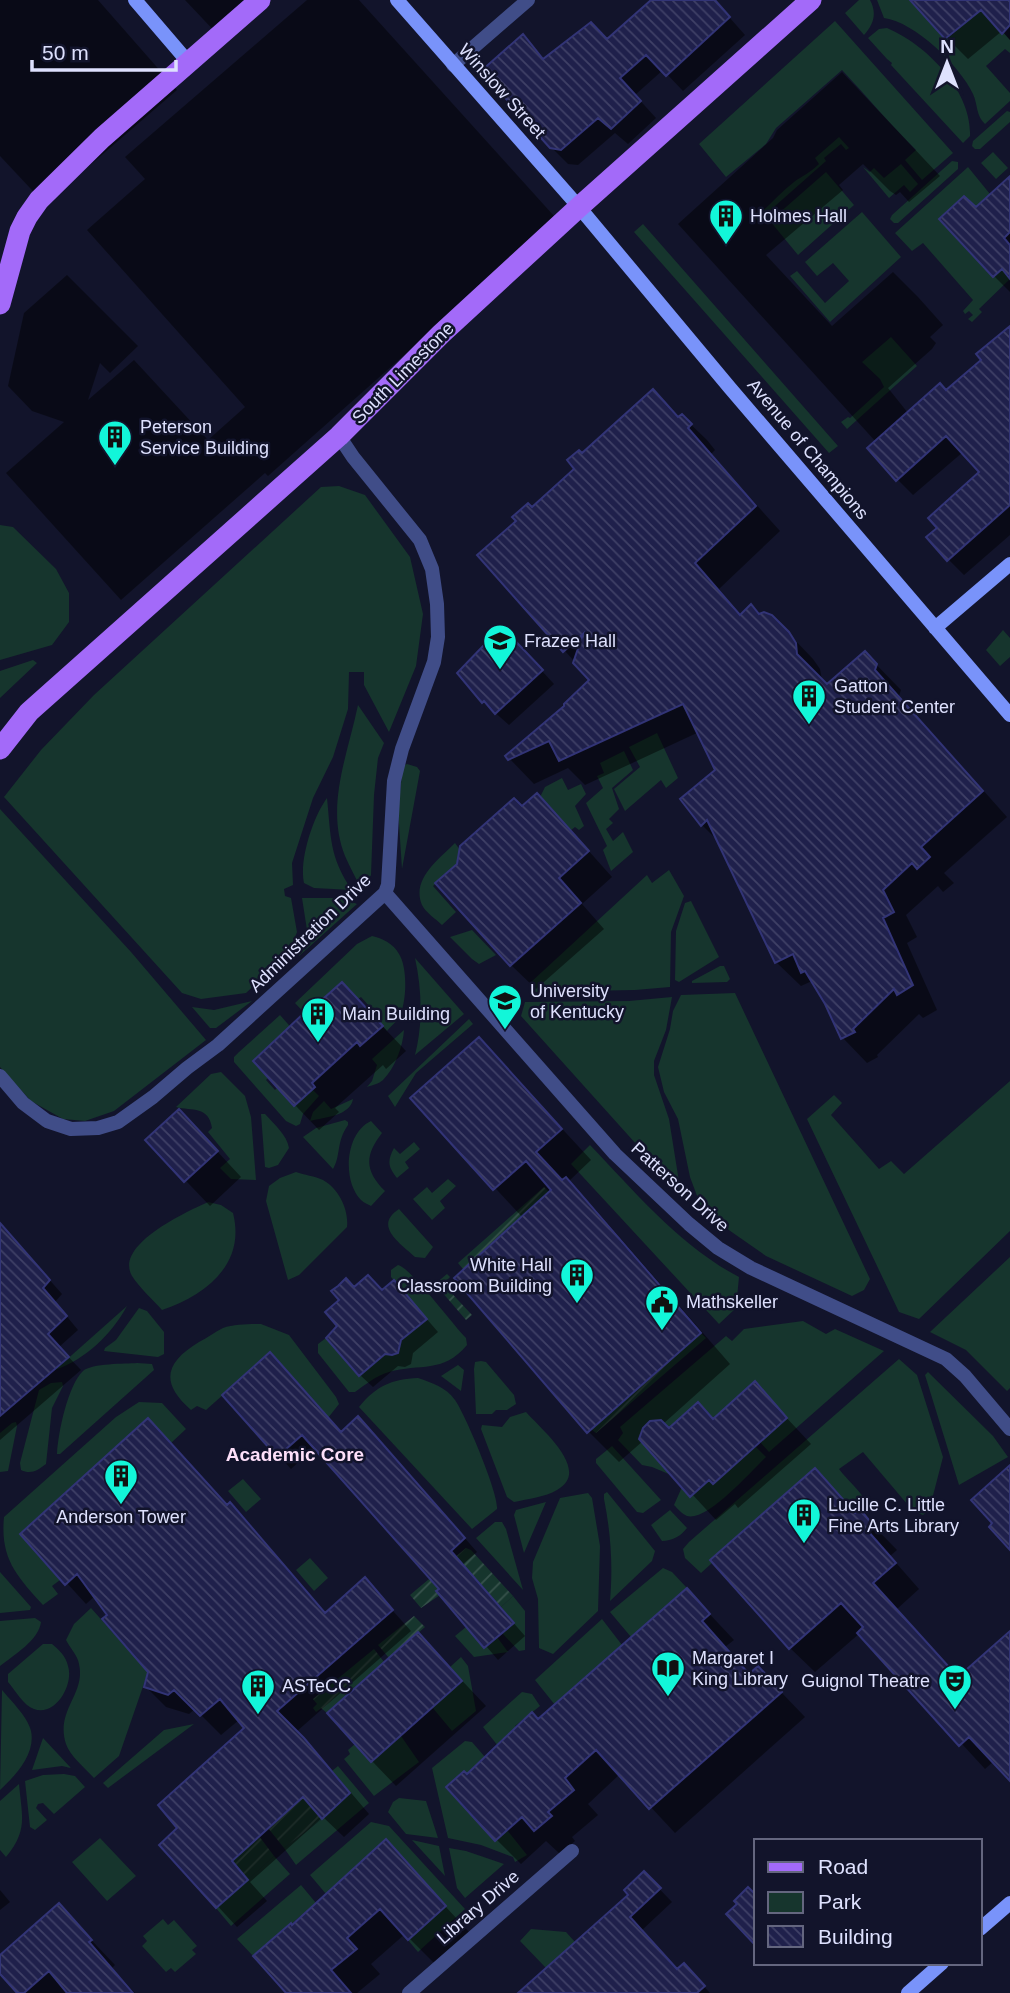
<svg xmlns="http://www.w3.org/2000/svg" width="1010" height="1993" font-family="Helvetica,sans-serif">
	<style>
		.green { fill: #16352d }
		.garden { fill: url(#garden-furrows) }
		.shadow { fill: #0007 }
		.building { fill: url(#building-back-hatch); stroke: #323476; stroke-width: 2 }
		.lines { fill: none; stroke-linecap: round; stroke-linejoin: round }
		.street { stroke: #404d88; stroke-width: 14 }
		.secondary { stroke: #7993fa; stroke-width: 14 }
		.primary { stroke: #a36af9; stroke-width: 21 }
		.labels { text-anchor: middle; stroke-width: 5; stroke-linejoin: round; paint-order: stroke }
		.street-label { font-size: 18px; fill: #dee1fe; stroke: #12142b }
		.poi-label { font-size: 18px; fill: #dee1fe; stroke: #12142b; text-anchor: start }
		.neighbourhood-label { font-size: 19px; font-weight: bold; fill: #fee0fa; stroke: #12142b }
	</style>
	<defs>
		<pattern id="garden-furrows" width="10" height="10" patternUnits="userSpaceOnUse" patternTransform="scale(1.75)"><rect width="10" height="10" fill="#16352d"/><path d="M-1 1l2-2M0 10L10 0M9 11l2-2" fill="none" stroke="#37524c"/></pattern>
		<pattern id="building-back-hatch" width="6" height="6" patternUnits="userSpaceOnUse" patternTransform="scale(1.75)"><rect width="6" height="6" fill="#1f204b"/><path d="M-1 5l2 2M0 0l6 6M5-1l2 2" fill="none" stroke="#3f4066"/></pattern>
	</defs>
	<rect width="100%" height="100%" fill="#12142b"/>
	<!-- green -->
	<path class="green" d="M 859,0 L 870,0 C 877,13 874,24 864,35 L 845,13 Z
		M 877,0 L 922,0 L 952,35 L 981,7 L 1002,33 L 1003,32 L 1010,40 L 1010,53 L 1005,49 L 986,66 L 1010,93 L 1010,101 L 985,124 C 976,116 978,105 973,94 C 960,66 915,22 884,18 Z
		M 835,21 L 953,153 L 922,180 L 905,160 L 916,150 C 890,124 869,99 842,70 L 776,128 L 766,144 L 726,177 L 699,144 Z
		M 887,28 C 927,45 972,91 970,136 L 963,143 L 891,65 L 892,63 L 887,59 L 868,38 L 879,29 Z
		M 1007,111 L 1010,112 L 1010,122 L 980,149 L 975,149 L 972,146 L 973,141 Z
		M 839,137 L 849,148 L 846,150 L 841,144 L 824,158 L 826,161 L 758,221 L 755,218 C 768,207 780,193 794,182 C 802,176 810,173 819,164 L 815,158 Z
		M 993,152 L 1008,168 L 996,179 L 981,163 Z
		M 952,161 L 958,162 L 958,169 L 898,223 L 894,223 L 890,219 L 892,215 Z
		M 901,164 L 918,184 L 910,192 L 904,185 L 889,198 L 863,167 L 870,172 L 874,168 L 884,178 Z
		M 968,167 L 990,194 L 976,207 L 964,196 L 939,219 L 993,277 L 1002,269 L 1010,279 L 979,309 L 982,312 L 972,322 L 968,319 L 973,315 L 969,311 L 965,314 L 963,311 L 973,300 L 923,243 L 912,251 L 895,233 Z
		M 826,172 L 854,205 L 798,255 L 770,221 Z
		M 862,212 L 901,257 L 830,322 L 790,276 L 797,271 L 825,303 L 849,281 L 833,263 L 817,276 L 805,262 Z
		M 643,224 L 838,446 L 829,453 L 634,232 Z
		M 891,337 L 917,366 L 847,429 L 841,422 L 848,417 L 850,418 L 884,387 L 880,379 L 862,362 Z
		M 339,486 L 365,495 L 410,557 L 423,614 L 416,666 L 389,732 L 364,685 L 364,672 L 349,672 L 348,709 L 333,757 L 313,798 L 292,863 L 293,885 L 284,889 L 285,896 L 291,898 L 297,932 L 289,952 L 246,993 L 201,999 L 182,993 L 4,797 L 41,750 L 94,695 L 321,487 Z
		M 0,525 L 13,527 L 56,569 L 69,593 L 69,622 L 52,645 L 0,660 Z
		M 1003,630 L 1010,638 L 1010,657 L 1000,666 L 986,650 Z
		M 33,660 L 37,663 L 0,698 L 0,671 Z
		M 358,705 L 384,743 L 378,758 L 374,795 L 371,875 L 362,890 C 356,879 350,867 345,856 C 325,806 348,754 358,705 Z
		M 657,733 L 678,778 L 666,788 L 661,780 L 625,811 L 614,789 L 640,767 L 629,747 Z
		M 624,751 L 633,770 L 612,788 L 619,809 L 609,819 L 613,823 L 606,829 L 613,841 L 623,832 L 633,852 L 611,871 L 603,850 L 607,846 L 586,803 L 603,788 L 597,776 L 604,773 L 600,763 Z
		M 407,764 L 417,767 L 420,771 L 402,869 L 398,809 L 403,766 Z
		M 562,778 L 568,790 L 581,784 L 586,794 L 575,806 L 584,826 L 579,830 L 575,827 L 570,831 L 540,797 L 545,787 Z
		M 327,798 C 331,836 329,857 352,890 L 314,888 L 304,883 C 299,860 313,817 327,798 Z
		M 0,809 L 131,952 L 206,1040 L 114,1111 L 85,1121 L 63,1119 L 31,1101 L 0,1067 Z
		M 455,843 L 465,857 L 433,886 L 456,912 L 442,925 C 436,919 425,912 422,905 C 411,879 439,859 455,843 Z
		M 669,870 L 684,896 L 671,932 L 670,987 L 635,990 L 531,992 L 530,983 L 647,875 L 652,883 Z
		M 302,898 L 342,898 L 357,904 L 299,956 L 298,947 L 307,930 Z
		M 691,901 L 719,957 L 679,982 L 675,980 L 676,931 L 685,903 Z
		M 472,930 L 496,955 L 479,964 L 472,959 L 450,937 Z
		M 372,936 C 382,938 394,944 399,954 C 408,968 407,1005 398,1019 C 395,1023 390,1027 387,1031 L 367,1008 L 369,1006 L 361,997 L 358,999 L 342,982 L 321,1000 L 310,1019 L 295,1003 L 357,944 Z
		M 415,958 L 464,1014 L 415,1055 C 423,1024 422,990 415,958 Z
		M 720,966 L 724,966 L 730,979 L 727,982 L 692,983 L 692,981 Z
		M 735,993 L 870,1279 L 864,1290 L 852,1296 L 766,1256 L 703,1212 L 690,1177 L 678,1119 L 664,1092 L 658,1067 L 670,1029 L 673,1011 L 681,995 Z
		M 672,997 L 666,1030 L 654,1061 L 654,1075 L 669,1119 L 681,1194 L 521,1016 L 525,1002 L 629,1001 Z
		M 252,1001 L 216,1028 L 210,1028 L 192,1007 L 214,1010 Z
		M 280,1015 L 295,1032 L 253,1061 L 268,1078 L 266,1080 L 275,1090 L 277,1088 L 293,1106 L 312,1089 L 319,1096 L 303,1114 L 300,1124 L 296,1126 L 286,1121 L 234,1062 L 234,1057 L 239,1052 Z
		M 469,1019 L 473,1024 L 416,1073 L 395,1107 L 388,1096 Z
		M 404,1030 C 403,1046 395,1068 383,1080 C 379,1084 372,1085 367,1087 L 372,1081 L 377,1065 L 372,1059 Z
		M 221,1072 L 245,1096 L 251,1117 L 256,1180 L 231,1179 L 220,1168 L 230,1159 L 208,1132 L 212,1128 C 209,1106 192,1111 176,1107 L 211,1074 Z
		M 1010,1081 L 1010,1231 L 919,1319 L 899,1312 L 807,1119 L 834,1095 L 842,1103 L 831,1115 L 879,1169 L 891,1161 L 904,1174 Z
		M 353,1099 C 350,1116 325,1117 310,1121 L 313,1112 L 324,1101 L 331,1109 Z
		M 261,1114 L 265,1114 C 274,1124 287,1135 289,1148 L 278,1165 L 269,1168 L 265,1167 Z
		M 345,1120 L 348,1122 L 348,1125 C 336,1142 341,1156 333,1169 L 303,1137 L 316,1128 Z
		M 371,1121 L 382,1133 C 365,1155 364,1170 385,1191 L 371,1206 C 368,1204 364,1203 361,1200 C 342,1181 345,1133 371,1121 Z
		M 414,1142 L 420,1149 L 405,1162 L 409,1168 L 397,1178 C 388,1167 387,1161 394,1148 L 400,1154 Z
		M 590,1145 C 636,1193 680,1246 739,1277 L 736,1308 L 719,1324 L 571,1164 Z
		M 296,1172 C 304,1175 315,1176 323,1180 C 339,1189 349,1210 347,1227 L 299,1275 L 288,1280 L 266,1201 L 269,1186 L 280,1178 Z
		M 448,1179 L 456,1186 L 440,1201 L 445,1208 L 432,1220 L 413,1199 L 427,1187 L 432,1193 Z
		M 208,1202 L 221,1205 L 233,1213 C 246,1264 206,1295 162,1310 C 153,1300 139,1287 132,1276 C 114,1245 186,1212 208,1202 Z
		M 399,1209 L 433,1247 L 425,1258 L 415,1257 C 400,1243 373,1226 399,1209 Z
		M 1010,1257 L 1010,1388 L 1007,1391 L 966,1350 L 930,1332 Z
		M 398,1265 C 411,1268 453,1325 466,1338 L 467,1345 C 443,1374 420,1363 389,1372 C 377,1375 365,1385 355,1392 L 349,1392 L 318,1353 L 318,1344 L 326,1338 L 388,1354 L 399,1352 L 400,1341 L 426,1318 L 391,1277 L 391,1270 Z
		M 127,1306 C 111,1335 86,1359 55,1370 Z
		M 139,1308 L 147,1311 L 164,1332 L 164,1354 L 158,1357 L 104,1351 L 105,1348 L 116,1340 Z
		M 803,1321 L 826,1334 L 835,1329 L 884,1351 L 769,1452 L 760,1442 L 787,1418 L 755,1381 L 713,1419 L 698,1402 L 669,1428 L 661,1420 C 647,1422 644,1426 639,1439 L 671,1475 L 652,1467 L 642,1465 L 618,1440 L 623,1433 L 620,1427 L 726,1336 L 732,1341 L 744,1329 Z
		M 261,1324 L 289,1335 L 336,1397 L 339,1404 L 328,1418 L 270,1353 L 206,1410 L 197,1406 L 191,1410 C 159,1382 166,1362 199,1342 C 207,1338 215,1332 223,1328 C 234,1324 249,1324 261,1324 Z
		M 899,1359 L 917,1375 L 943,1457 L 929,1511 L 923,1515 L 913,1511 L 863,1452 L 839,1469 C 847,1480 863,1493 867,1504 L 855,1513 L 815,1468 L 711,1560 L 712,1563 L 701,1573 L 685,1558 L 683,1549 L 689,1542 Z
		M 481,1361 L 486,1362 L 514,1395 L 516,1404 L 507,1410 L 496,1410 L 492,1414 L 476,1414 L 474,1369 L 475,1362 Z
		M 137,1363 L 152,1364 L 154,1370 L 60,1454 L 57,1454 C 58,1433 68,1385 83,1371 C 92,1363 125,1364 137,1363 Z
		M 458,1365 L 464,1370 L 461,1391 L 441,1376 Z
		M 928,1372 L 993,1436 L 1008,1457 L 959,1485 L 925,1375 Z
		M 418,1378 C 432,1383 446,1387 455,1400 C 465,1414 499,1494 497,1509 L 472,1529 L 359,1407 C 376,1386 392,1379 418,1378 Z
		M 62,1382 L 63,1386 L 52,1408 L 46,1464 C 38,1470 31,1475 21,1470 L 20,1463 L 39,1390 L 51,1383 Z
		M 139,1402 L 162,1403 L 186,1429 L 171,1443 L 148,1418 L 20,1534 L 60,1580 L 52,1586 L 58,1594 L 43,1605 C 17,1576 0,1559 4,1517 L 116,1417 Z
		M 526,1412 C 542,1430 592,1471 557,1490 C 545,1497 528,1499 514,1502 L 507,1497 L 481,1429 L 482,1425 L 502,1427 L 510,1417 Z
		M 16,1422 L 17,1426 L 8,1471 L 0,1472 L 0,1433 L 12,1423 Z
		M 612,1446 L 661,1500 L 643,1513 L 637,1512 L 596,1463 L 596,1459 Z
		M 755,1446 L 766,1457 C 752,1470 707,1522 687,1516 C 682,1514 678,1509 674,1505 L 682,1487 L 691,1497 L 709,1480 L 713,1484 Z
		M 243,1479 L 261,1499 L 246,1512 L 228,1491 Z
		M 607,1492 L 655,1551 L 652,1561 L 610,1601 C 613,1566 611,1534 604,1499 L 604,1494 Z
		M 588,1493 L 592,1498 L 600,1546 L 598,1611 L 553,1654 L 539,1648 L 538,1599 L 532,1578 L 533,1562 L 560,1498 Z
		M 546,1502 L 524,1553 L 514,1515 L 516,1510 Z
		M 670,1510 L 687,1528 C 681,1536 672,1541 662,1541 L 651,1525 Z
		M 495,1522 L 502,1522 L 506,1529 L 523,1590 L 476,1538 Z
		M 310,1558 L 328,1578 L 314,1591 L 296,1570 Z
		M 663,1568 L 672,1572 L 687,1588 L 631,1637 L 610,1612 Z
		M 0,1572 L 31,1607 L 30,1610 L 0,1613 Z
		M 513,1596 L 525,1611 L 525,1650 L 519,1651 L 502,1633 L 513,1622 L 501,1607 Z
		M 91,1608 L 148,1672 L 119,1756 L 94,1778 C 85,1768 70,1756 66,1744 C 55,1710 86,1694 79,1664 C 78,1656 70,1648 66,1640 L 74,1624 Z
		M 35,1618 L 41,1622 C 39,1640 14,1655 0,1666 L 0,1621 Z
		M 602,1619 L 622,1645 L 555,1705 L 535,1680 Z
		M 466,1627 L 484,1648 L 497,1637 L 508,1652 L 474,1657 L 455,1636 Z
		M 43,1644 L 52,1644 C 59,1650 66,1656 68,1666 C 74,1684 56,1717 34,1709 C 24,1706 15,1690 8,1682 L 8,1674 Z
		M 461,1657 L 468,1666 L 476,1711 L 452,1731 L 432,1707 L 462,1681 L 450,1667 Z
		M 2,1690 C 11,1701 28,1717 31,1731 C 36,1754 15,1776 0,1790 Z
		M 522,1692 L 532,1694 L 540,1706 L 515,1726 L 517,1729 L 498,1746 L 483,1727 Z
		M 194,1724 L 108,1788 L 103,1783 L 164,1730 Z
		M 401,1736 L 419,1762 L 374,1796 L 344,1759 L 350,1754 L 348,1750 L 355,1744 L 371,1762 Z
		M 43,1738 L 71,1768 L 62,1766 L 32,1770 Z
		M 465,1741 L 472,1742 L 485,1757 L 467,1774 L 464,1771 L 446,1787 L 507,1830 L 527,1855 L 515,1862 L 513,1857 L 481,1845 L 448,1838 L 432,1768 Z
		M 338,1766 L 369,1803 L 296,1865 L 284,1848 L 322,1819 L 350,1793 L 332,1771 Z
		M 64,1774 L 75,1776 L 85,1787 L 54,1814 L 43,1803 L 38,1804 L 36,1808 L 47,1820 L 35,1830 L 30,1827 L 25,1781 L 43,1775 Z
		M 19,1784 C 22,1817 28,1830 6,1857 L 0,1850 L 0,1801 Z
		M 399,1798 L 426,1801 L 438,1838 L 406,1834 L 388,1812 L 393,1802 Z
		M 371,1822 L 389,1826 L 465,1909 L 418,1952 L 408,1940 L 386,1839 L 326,1894 L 310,1875 Z
		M 100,1838 L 136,1876 L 107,1901 L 72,1862 Z
		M 412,1840 L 439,1846 L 445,1876 Z
		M 449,1848 L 466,1851 L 504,1864 L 465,1898 L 457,1888 Z
		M 274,1856 L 290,1874 L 231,1926 L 216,1908 Z
		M 301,1885 L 316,1903 L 253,1956 L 237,1939 Z
		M 163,1919 L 168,1925 L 174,1920 L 197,1946 L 192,1950 L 196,1954 L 175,1972 L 171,1968 L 166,1972 L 142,1946 L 147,1941 L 143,1936 Z
		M 531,1929 L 566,1932 L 575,1942 L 546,1968 L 520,1941 Z"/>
	<!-- garden -->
	<path class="garden" d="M 544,1187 L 549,1192 L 463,1269 L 458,1263 Z
		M 447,1274 L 450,1277 L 443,1284 L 472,1315 L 466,1320 L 435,1284 Z
		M 701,1333 L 706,1338 L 596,1433 L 591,1429 Z
		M 466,1548 L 471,1550 L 513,1596 L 501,1607 L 464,1567 L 437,1591 L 440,1595 L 421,1608 L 410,1595 Z
		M 414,1616 L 425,1627 L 389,1658 L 378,1645 Z
		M 374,1649 L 384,1662 L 327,1713 L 321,1708 L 316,1712 L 313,1708 L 317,1704 L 313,1699 Z
		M 303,1797 L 322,1819 L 284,1848 L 268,1828 Z
		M 259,1836 L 274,1856 L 248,1880 L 232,1861 Z"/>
	<!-- shadow -->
	<path class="shadow" d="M 0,0 L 98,0 L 177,90 L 45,204 L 0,156 Z
		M 185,0 L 264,0 L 220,37 Z
		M 307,0 L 359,0 L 554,216 L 420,341 L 268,476 L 265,473 L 121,600 L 6,473 L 64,422 L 32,411 L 8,386 L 24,313 L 67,275 L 138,346 L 110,373 L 100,363 L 88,400 L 134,360 L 208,440 L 245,407 L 87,230 L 145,179 L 125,157 Z
		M 654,0 L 714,0 L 745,35 L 683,91 L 663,70 L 635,95 L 656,118 L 628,144 L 615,133 L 578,165 L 568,164 L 551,147 L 522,36 L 545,60 L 608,41 Z
		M 924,0 L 1010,0 L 1010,40 L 1002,31 L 968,59 L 947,38 Z
		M 842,72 L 940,176 L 909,202 L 900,192 L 896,195 L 890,191 L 863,164 L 839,185 L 843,190 L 766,255 L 832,326 L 893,272 L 918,297 L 943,325 L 930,337 L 936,343 L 932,349 L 888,388 L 908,413 L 946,392 L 984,361 L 1010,329 L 1010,535 L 964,575 L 949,560 L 939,528 L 981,473 L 963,452 L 913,495 L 897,479 L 876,442 L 678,224 L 773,138 L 777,130 Z
		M 1010,179 L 1010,292 L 994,276 L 976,209 Z
		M 653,392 L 680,418 L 682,416 L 707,440 L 715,450 L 711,454 L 780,531 L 719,589 L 742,616 L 772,616 L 813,659 L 820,669 L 822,680 L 827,686 L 865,653 L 901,690 L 899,696 L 1007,817 L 944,873 L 954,883 L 943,892 L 938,886 L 906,915 L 917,937 L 907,943 L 937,1010 L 923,1018 L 919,1014 L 877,1055 L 878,1057 L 867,1063 L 843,1038 L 826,1004 L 812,981 L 801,986 L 776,962 L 719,842 L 702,825 L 717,770 L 699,732 L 585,785 L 568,768 L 534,784 L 508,757 L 566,707 L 592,681 L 565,651 L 532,509 L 577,470 L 582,455 Z
		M 518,645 L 554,684 L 509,725 L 483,702 L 459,673 Z
		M 561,820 L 612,877 L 582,904 L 604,929 L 536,989 L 511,965 Z
		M 366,1009 L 406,1051 L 386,1069 L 383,1065 L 335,1108 L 339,1112 L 319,1130 L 295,1105 Z
		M 479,1039 L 591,1160 L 568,1182 L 596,1210 L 730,1364 L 663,1424 L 669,1430 L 714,1420 L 755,1384 L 811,1444 L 738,1508 L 735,1504 L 716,1520 L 643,1441 L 619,1462 L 588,1431 L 523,1218 L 413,1099 Z
		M 203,1136 L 241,1177 L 210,1206 L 147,1140 Z
		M 0,1224 L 62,1294 L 55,1302 L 78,1330 L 59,1347 L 81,1370 L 0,1440 Z
		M 355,1289 L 406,1295 L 438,1332 L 413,1353 L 411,1364 L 405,1367 L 398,1366 L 373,1387 L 360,1375 L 340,1327 Z
		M 224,1395 L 341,1434 L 371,1431 L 477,1552 L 462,1565 L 525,1636 L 498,1660 L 439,1591 L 441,1589 L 315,1447 L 291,1469 Z
		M 815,1470 L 856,1514 L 860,1512 L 897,1550 L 890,1556 L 919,1589 L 897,1609 L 959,1678 L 1010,1633 L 1010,1778 L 994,1761 L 985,1769 L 860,1633 L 815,1672 L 790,1648 Z
		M 230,1505 L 327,1614 L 365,1580 L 411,1631 L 296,1732 L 324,1761 L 369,1814 L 344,1837 L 323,1817 L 250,1882 L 267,1901 L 237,1927 L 162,1846 L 180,1829 L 247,1728 L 239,1720 L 221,1735 L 195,1709 L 189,1714 L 166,1707 L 146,1687 L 150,1671 L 95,1596 L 86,1604 L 22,1534 Z
		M 687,1590 L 734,1640 L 725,1647 L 751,1675 L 758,1668 L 805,1717 L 675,1833 L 620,1774 L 588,1804 L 598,1815 L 572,1837 L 575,1841 L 560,1854 L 546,1841 L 521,1864 L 496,1839 L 467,1776 L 539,1721 Z
		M 418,1634 L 486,1706 L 396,1786 L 372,1761 Z
		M 386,1842 L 469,1932 L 434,1963 L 405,1934 L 371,1964 L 380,1974 L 357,1993 L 288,1993 Z
		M 644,1873 L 672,1902 L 641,1931 L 677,1971 L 696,1978 L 710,1993 L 520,1993 L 631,1895 Z
		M 0,1890 L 10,1902 L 0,1910 Z
		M 59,1906 L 115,1965 L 112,1968 L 135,1993 L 19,1993 L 0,1971 L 0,1957 Z"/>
	<!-- building -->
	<path class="building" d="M 651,0 L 715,0 L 730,17 L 666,76 L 646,55 L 620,78 L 641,101 L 611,129 L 598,118 L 561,150 L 550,148 L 481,71 L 523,34 L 543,59 L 591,22 L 607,39 Z
		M 910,0 L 1010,0 L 1010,25 L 1002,34 L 981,10 L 945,39 Z
		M 1010,176 L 1010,232 L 1004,238 L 1010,245 L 1010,279 L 1002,269 L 993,277 L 939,219 L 964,196 L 976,207 Z
		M 1010,326 L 1010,505 L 947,561 L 926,537 L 937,528 L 928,518 L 979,472 L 946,436 L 896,481 L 867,448 L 940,383 L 946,390 L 981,360 L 976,354 Z
		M 653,389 L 678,417 L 682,414 L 692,424 L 688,428 L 756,506 L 695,563 L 740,615 L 751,604 L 759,614 L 764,612 L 772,615 L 789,632 L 796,643 L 797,654 L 827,684 L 865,651 L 877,664 L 875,670 L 983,791 L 921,847 L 930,857 L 917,869 L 912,863 L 883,890 L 894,912 L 883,918 L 913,985 L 897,995 L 894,989 L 853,1029 L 855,1032 L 841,1039 L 825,1004 L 805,971 L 801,973 L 793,954 L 775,963 L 707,820 L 701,826 L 680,799 L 715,770 L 683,704 L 559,761 L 549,741 L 508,760 L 505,756 L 564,706 L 564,704 L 589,680 L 573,663 L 583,634 L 563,652 L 477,555 L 516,521 L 512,517 L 519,511 L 528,503 L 532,507 L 574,469 L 567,460 L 579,450 L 582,453 Z
		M 505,630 L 543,670 L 495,714 L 484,701 L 482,703 L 457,673 L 486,643 L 488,645 Z
		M 537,793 L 589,851 L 559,878 L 581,903 L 510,966 L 435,883 L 457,864 L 460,846 L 514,798 L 522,806 Z
		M 342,982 L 383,1026 L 360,1046 L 357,1042 L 312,1083 L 315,1087 L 294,1106 L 253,1061 L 304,1013 L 306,1014 Z
		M 479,1037 L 562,1129 L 536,1152 L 562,1180 L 566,1177 L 701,1333 L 587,1433 L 454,1278 L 551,1190 L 526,1161 L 493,1190 L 410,1098 Z
		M 179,1109 L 218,1151 L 184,1182 L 145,1140 Z
		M 0,1223 L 50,1280 L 43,1288 L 67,1316 L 48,1334 L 69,1357 L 0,1416 Z
		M 368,1275 L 382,1290 L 394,1280 L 427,1319 L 401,1340 L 398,1353 L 392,1355 L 385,1354 L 359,1376 L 326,1338 L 337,1326 L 325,1312 L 339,1300 L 331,1291 L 338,1286 L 346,1278 L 354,1287 Z
		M 270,1352 L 341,1432 L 358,1416 L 465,1538 L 451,1551 L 514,1623 L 484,1648 L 436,1591 L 439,1589 L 302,1435 L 277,1457 L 222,1395 Z
		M 755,1381 L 787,1418 L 713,1484 L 709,1480 L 690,1497 L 639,1439 L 643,1428 L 650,1421 L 661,1420 L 669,1428 L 698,1402 L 713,1419 Z
		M 148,1418 L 227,1505 L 230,1502 L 325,1613 L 365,1577 L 393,1610 L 277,1711 L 304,1738 L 350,1793 L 322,1819 L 303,1797 L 232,1861 L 248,1880 L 216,1908 L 159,1845 L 177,1828 L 158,1805 L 244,1728 L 220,1699 L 200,1716 L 174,1690 L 168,1695 L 144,1687 L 148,1672 L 102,1619 L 107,1615 L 77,1574 L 65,1585 L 20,1534 Z
		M 1010,1465 L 1010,1550 L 989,1527 L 992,1523 L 971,1500 Z
		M 815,1468 L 855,1513 L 860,1509 L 873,1525 L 867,1530 L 896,1563 L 873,1583 L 958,1677 L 1010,1631 L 1010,1781 L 969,1737 L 959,1746 L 857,1633 L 863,1627 L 841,1603 L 789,1649 L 710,1560 Z
		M 687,1588 L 710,1614 L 702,1621 L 749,1674 L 758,1666 L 782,1692 L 649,1809 L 596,1750 L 565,1778 L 574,1790 L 548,1812 L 552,1816 L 534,1831 L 522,1817 L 495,1841 L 446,1787 L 464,1771 L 467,1774 L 532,1712 L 538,1719 Z
		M 418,1632 L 462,1681 L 371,1762 L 327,1713 Z
		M 386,1839 L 446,1906 L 408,1940 L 380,1909 L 347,1938 L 357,1949 L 331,1970 L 351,1993 L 286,1993 L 253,1956 L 291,1923 L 292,1925 Z
		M 644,1871 L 661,1888 L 630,1917 L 677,1969 L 684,1963 L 705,1986 L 697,1993 L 518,1993 L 628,1895 L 624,1890 Z
		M 748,1887 L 756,1895 L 756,1946 L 726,1914 L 737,1904 L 734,1901 Z
		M 59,1903 L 92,1940 L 89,1942 L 133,1993 L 67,1993 L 49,1971 L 24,1993 L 17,1993 L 0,1974 L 0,1955 Z"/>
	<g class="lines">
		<!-- street -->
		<path class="street" d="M 453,65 L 528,0
			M 385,893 L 615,1154 L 689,1224 L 718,1248 L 751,1268 L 946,1359 L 965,1376 L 1010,1429
			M 0,1076 L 23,1103 L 47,1121 L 71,1129 L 98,1128 L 118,1122 L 153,1097 L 187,1068 L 218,1045 L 385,893 L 388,885 L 394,781 L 402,749 L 434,662 L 438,637 L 437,604 L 432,569 L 420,540 L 353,457 L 339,436
			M 409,1993 L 572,1851"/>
		<!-- secondary -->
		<path class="secondary" d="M 135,0 L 189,63
			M 397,0 L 579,207 L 730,388 L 1010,715
			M 935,628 L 1010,564
			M 980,1929 L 1010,1903
			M 908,1993 L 942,1963"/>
		<!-- primary -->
		<path class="primary" d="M 0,304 L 20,231 L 27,217 L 39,200 L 102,138 L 260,0
			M 0,749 L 29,712 L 339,436 L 441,334 L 579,207 L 811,0"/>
	</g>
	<!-- icons -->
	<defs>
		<g id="building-pin" transform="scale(1.75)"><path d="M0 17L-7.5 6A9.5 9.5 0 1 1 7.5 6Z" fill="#12f6d9" stroke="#12142b"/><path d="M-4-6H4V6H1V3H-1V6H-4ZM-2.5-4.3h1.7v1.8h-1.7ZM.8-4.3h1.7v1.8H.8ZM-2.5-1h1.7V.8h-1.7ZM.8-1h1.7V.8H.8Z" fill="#111"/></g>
		<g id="university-pin" transform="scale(1.75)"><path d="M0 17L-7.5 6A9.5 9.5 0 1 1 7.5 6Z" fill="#12f6d9" stroke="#12142b"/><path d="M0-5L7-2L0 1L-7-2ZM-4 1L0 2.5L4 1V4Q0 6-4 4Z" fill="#111"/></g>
		<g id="civic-pin" transform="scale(1.75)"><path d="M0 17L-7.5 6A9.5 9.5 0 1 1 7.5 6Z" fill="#12f6d9" stroke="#12142b"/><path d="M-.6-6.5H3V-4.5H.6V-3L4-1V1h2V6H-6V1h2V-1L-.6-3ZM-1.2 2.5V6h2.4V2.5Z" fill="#111"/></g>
		<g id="library-pin" transform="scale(1.75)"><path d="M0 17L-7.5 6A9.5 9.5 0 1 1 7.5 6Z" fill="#12f6d9" stroke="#12142b"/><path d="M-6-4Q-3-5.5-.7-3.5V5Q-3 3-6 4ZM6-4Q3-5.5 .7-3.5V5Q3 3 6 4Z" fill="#111"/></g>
		<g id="theatre-pin" transform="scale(1.75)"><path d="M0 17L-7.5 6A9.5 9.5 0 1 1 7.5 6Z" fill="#12f6d9" stroke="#12142b"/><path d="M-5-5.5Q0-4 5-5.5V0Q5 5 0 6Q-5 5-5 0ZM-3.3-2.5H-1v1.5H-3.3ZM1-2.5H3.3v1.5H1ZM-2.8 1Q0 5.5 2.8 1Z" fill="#111"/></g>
	</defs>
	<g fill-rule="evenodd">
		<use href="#building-pin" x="726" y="216"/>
		<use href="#building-pin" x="115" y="437"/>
		<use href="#university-pin" x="500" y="641"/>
		<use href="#building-pin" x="809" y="696"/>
		<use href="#university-pin" x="505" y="1001"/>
		<use href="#building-pin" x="318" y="1014"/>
		<use href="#building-pin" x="577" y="1275"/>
		<use href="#civic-pin" x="662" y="1302"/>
		<use href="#building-pin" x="121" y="1476"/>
		<use href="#building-pin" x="804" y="1515"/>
		<use href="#library-pin" x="668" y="1668"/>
		<use href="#theatre-pin" x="955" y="1681"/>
		<use href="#building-pin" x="258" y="1686"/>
	</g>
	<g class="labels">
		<!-- street labels -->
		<g class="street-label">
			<text transform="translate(502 91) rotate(48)" y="6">Winslow Street</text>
			<text transform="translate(403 373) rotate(-45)" y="6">South Limestone</text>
			<text transform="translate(808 449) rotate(50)" y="6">Avenue of Champions</text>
			<text transform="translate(310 933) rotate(-44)" y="6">Administration Drive</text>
			<text transform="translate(680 1187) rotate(42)" y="6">Patterson Drive</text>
			<text transform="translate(478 1907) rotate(-41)" y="6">Library Drive</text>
		</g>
		<!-- poi labels -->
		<g class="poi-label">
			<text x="750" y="222">Holmes Hall</text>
			<text x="140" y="433">Peterson<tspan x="140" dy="21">Service Building</tspan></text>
			<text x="524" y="647">Frazee Hall</text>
			<text x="834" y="692">Gatton<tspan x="834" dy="21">Student Center</tspan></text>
			<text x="530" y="997">University<tspan x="530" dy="21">of Kentucky</tspan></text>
			<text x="342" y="1020">Main Building</text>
			<text x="552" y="1271" text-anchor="end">White Hall<tspan x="552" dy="21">Classroom Building</tspan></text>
			<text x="686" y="1308">Mathskeller</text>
			<text x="828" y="1511">Lucille C. Little<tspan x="828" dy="21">Fine Arts Library</tspan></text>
			<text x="121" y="1523" text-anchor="middle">Anderson Tower</text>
			<text x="692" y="1664">Margaret I<tspan x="692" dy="21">King Library</tspan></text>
			<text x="930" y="1687" text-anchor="end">Guignol Theatre</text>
			<text x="282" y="1692">ASTeCC</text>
		</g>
		<!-- neighbourhood labels -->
		<g class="neighbourhood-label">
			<text x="295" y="1461">Academic Core</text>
		</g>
	</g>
	<!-- legend -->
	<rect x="754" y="1839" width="228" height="126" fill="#12142b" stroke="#64667f" stroke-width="2"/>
	<rect x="768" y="1862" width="35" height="10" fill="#a36af9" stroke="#64667f" stroke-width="2"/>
	<text x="818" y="1874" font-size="21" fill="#dee1fe">Road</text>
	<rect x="768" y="1892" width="35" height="21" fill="#16352d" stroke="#64667f" stroke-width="2"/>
	<text x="818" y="1909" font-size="21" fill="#dee1fe">Park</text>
	<rect x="768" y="1926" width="35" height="21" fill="url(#building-back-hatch)" stroke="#64667f" stroke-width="2"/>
	<text x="818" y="1944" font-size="21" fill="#dee1fe">Building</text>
	<!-- north arrow -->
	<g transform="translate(947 63)" stroke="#12142b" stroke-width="5" paint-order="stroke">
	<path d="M0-5L12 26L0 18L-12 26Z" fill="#dee1fe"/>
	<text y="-10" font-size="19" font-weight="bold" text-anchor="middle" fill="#dee1fe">N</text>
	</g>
	<!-- scale -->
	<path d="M32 60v10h144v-10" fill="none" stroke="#dee1fe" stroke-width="3.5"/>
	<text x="42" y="60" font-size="21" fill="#dee1fe" stroke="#12142b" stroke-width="5" paint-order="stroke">50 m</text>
</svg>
